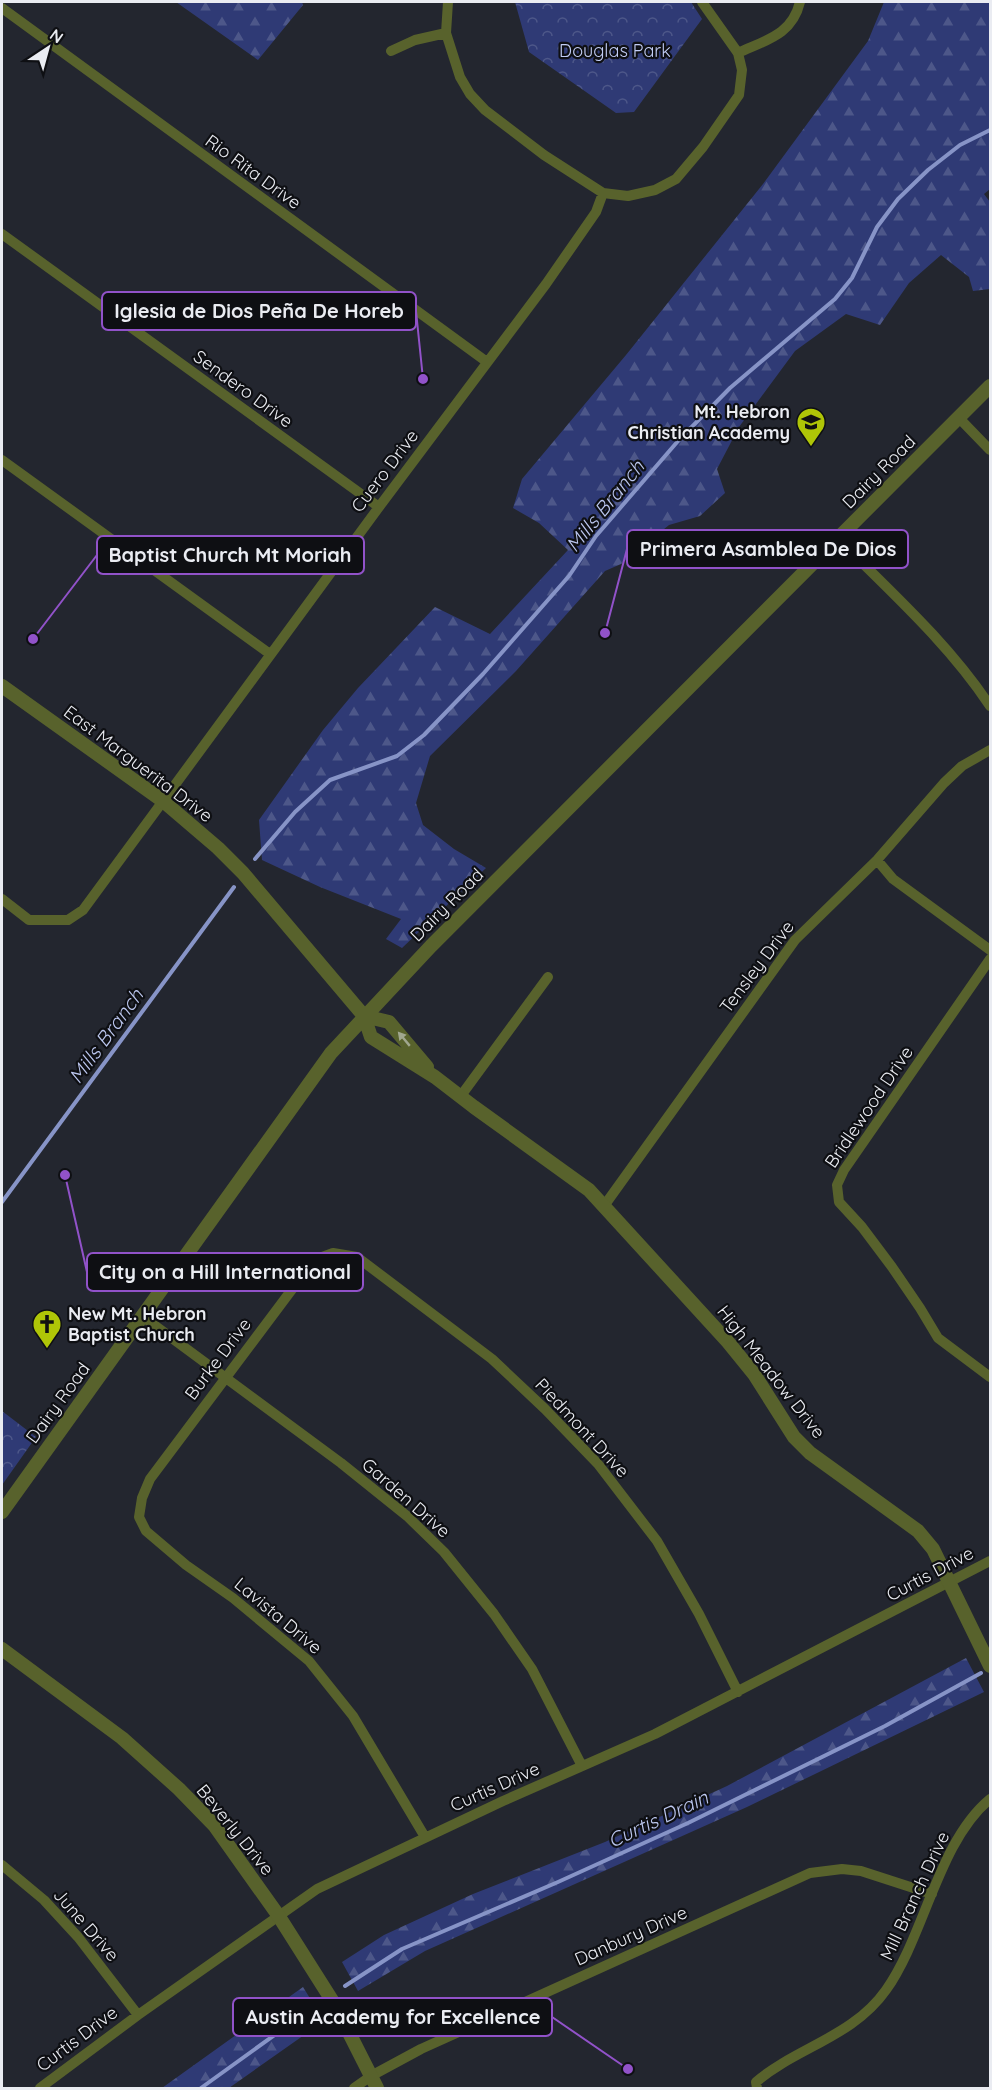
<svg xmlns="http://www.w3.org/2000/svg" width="992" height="2090" font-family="Quicksand,sans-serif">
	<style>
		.forest { fill: url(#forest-firs) }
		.park { fill: url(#park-crowns) }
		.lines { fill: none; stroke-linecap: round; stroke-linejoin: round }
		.stream { stroke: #8794c7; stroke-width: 4 }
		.minor { stroke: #58622c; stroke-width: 10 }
		.tertiary { stroke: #58622c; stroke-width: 14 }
		.oneway { fill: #a1a78f }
		.labels { text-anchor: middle; stroke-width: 4.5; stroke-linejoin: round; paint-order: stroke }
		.park-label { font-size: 18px; fill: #c2cdf5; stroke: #0e0f13 }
		.street-label { font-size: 18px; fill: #eaecf2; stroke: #0e0f13 }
		.poi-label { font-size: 18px; font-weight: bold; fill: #eaecf2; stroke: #0e0f13; text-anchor: end }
		.water-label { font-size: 20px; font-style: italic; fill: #bbc6ee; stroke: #0e0f13 }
		.leader { fill: none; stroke: #9152c9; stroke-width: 2 }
		.callout-dot { fill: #9152c9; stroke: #0e0f13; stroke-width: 2 }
		.callout { fill: #0e0f13; stroke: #9152c9; stroke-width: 2 }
		.callout-label { font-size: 20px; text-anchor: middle; font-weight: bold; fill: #eaecf2 }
	</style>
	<defs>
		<pattern id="forest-firs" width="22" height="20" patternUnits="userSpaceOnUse" patternTransform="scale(1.5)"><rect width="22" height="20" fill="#2f3a75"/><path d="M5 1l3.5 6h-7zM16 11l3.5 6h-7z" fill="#4d5789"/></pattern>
		<pattern id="park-crowns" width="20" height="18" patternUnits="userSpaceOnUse" patternTransform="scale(1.5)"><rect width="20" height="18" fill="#2f3a75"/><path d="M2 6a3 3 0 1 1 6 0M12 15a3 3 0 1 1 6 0" fill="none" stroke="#4d5789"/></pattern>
	</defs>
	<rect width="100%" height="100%" fill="#23262f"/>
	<!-- forest -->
	<path class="forest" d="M 176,2 L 302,2 L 303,5 L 258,60 Z
		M 884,2 L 990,2 L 990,189 L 984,194 L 990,202 L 990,289 L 973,291 L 969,277 L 941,255 L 909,283 L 880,325 L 846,314 L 795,351 L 739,427 L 717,469 L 725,493 L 700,516 L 669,525 L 621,564 L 605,571 L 516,671 L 430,756 L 416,803 L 423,825 L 454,849 L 486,868 L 402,948 L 386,939 L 401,919 L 320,887 L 262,860 L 259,820 L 323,730 L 358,688 L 435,607 L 490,634 L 568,550 L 539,523 L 513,508 L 522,479 L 626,355 L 763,184 L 868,41 Z
		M 966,1658 L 984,1692 L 747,1807 L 425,1951 L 358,1991 L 342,1962 L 384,1935 L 473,1894 L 605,1842 L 727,1786 Z
		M 303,1987 L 324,2021 L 229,2088 L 162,2088 Z"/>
	<!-- park -->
	<path class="park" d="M 515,2 L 691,2 L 702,19 L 634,112 L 616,113 L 529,52 Z
		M 2,1411 L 36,1437 L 2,1485 Z"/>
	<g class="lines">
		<!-- stream -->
		<path class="stream" d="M 255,859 L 295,812 L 330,780 L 397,756 L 424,735 L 483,674 L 569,576 L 596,536 L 678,441 L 730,388 L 835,299 L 852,278 L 877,227 L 898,199 L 928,170 L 960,145 L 990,130
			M 2,1202 L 234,887
			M 345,1986 L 402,1949 L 558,1882 L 688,1823 L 885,1726 L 981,1673
			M 201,2088 L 319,2003"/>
		<!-- minor -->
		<path class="minor" d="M 448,2 L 446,33 L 460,77 L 470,94 L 485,110 L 544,155 L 603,193 L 628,196 L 655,190 L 676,179 L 703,147 L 739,95 L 742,70 L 738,53 L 702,2
			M 2,8 L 487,362
			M 391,51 L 415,40 L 446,33
			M 738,53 C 766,40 792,35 800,2
			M 2,234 L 379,507
			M 959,418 L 990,450
			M 2,460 L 270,654
			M 838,539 C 891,592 948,643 990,706
			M 877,860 L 893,879 L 990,950
			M 2,899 L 29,920 L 68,920 L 83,910 L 379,507 L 546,284 L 596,212 L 603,193
			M 990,959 L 844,1170 L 837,1185 L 839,1202 L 862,1227 L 892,1267 L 920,1308 L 938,1338 L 990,1377
			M 460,1097 L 548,977
			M 604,1206 L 795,940 L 877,860 L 944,783 L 962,766 L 990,750
			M 142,1316 L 341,1463 L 407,1516 L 444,1552 L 494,1614 L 532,1669 L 582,1766
			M 425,1837 L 353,1716 L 309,1661 L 233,1598 L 186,1565 L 146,1531 L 139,1517 L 142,1498 L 150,1479 L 314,1260 L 333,1253 L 357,1257 L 492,1359 L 545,1409 L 598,1464 L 657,1541 L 699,1614 L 738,1692
			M 2,1865 L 44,1900 L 78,1937 L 138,2015
			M 40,2088 L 138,2015 L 317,1889 L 503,1801 L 655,1734 L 990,1561
			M 354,2088 L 371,2076 L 421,2049 L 810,1873 L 842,1869 L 861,1871 L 932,1894
			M 757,2088 L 756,2082 C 797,2047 853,2037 886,1990 C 925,1935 938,1842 990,1799"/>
		<!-- tertiary -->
		<path class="tertiary" d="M 2,686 L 163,801 L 218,848 L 243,873 L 364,1016 L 371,1037 L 435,1077 L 474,1107 L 589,1190 L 728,1342 L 754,1374 L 794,1437 L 810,1453 L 918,1531 L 933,1549 L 990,1666
			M 364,1016 L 389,1022 L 427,1067
			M 2,1512 L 331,1053 L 431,946 L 990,386
			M 2,1649 L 122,1738 L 179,1789 L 214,1825 L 278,1915 L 335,2005 L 377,2088"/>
	</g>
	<!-- one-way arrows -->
	<defs><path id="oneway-solid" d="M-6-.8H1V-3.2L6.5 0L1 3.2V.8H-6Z" transform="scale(1.5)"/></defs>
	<use class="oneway" href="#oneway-solid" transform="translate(404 1039) rotate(-130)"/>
	<!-- icons -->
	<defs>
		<g id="school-pin" transform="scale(1.5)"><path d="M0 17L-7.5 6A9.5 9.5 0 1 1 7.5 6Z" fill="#afc507" stroke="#0e0f13"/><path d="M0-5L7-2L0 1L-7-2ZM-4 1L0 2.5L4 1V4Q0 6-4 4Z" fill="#111"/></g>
		<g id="church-pin" transform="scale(1.5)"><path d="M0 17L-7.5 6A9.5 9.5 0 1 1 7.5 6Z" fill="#afc507" stroke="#0e0f13"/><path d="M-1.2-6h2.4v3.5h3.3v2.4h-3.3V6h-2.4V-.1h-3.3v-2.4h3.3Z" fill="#111"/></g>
	</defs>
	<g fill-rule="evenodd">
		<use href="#school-pin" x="811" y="422"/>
		<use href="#church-pin" x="47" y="1324"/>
	</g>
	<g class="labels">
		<!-- park labels -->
		<g class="park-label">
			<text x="615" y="57">Douglas Park</text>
		</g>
		<!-- street labels -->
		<g class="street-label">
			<text transform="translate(253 172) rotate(36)" y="6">Rio Rita Drive</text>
			<text transform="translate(243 389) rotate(36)" y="6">Sendero Drive</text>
			<text transform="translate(385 471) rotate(-53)" y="6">Cuero Drive</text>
			<text transform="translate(879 472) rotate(-45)" y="6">Dairy Road</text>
			<text transform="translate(138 764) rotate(37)" y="6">East Marguerita Drive</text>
			<text transform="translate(447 905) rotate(-45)" y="6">Dairy Road</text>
			<text transform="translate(757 967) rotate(-53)" y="6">Tensley Drive</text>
			<text transform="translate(869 1107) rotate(-56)" y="6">Bridlewood Drive</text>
			<text transform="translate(218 1359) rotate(-53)" y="6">Burke Drive</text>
			<text transform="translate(771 1372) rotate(52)" y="6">High Meadow Drive</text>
			<text transform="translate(58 1403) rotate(-54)" y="6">Dairy Road</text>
			<text transform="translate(582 1428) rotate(47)" y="6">Piedmont Drive</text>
			<text transform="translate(406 1498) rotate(41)" y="6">Garden Drive</text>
			<text transform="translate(930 1574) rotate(-28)" y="6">Curtis Drive</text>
			<text transform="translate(278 1616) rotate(40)" y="6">Lavista Drive</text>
			<text transform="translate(495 1787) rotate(-24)" y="6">Curtis Drive</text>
			<text transform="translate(235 1830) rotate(51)" y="6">Beverly Drive</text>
			<text transform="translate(915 1896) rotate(-65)" y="6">Mill Branch Drive</text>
			<text transform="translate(86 1925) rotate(49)" y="6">June Drive</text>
			<text transform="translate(631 1936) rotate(-24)" y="6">Danbury Drive</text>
			<text transform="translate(77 2039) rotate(-37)" y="6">Curtis Drive</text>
		</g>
		<!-- poi labels -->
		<g class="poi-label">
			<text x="790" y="418">Mt. Hebron<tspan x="790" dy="21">Christian Academy</tspan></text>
			<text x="68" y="1320" text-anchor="start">New Mt. Hebron<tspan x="68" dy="21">Baptist Church</tspan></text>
		</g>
		<!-- water labels -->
		<g class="water-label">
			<text transform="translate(605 506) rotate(-51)" y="7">Mills Branch</text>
			<text transform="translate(106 1036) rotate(-54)" y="7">Mills Branch</text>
			<text transform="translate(658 1819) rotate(-25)" y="7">Curtis Drain</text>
		</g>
	</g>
	<!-- callouts -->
	<path class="leader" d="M423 379L416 311M605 633L627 549M33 639L97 555M65 1175L87 1272M628 2069L552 2017"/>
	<g class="callout-dot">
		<circle cx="423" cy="379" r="6"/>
		<circle cx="605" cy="633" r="6"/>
		<circle cx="33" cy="639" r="6"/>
		<circle cx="65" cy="1175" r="6"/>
		<circle cx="628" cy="2069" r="6"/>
	</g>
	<g class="callout">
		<rect x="102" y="292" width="314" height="38" rx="6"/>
		<rect x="627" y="530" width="281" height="38" rx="6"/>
		<rect x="97" y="536" width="267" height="38" rx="6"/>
		<rect x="87" y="1253" width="276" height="38" rx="6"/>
		<rect x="233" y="1998" width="319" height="38" rx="6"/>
	</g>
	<g class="callout-label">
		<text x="259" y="318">Iglesia de Dios Peña De Horeb</text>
		<text x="768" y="556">Primera Asamblea De Dios</text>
		<text x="230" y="562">Baptist Church Mt Moriah</text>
		<text x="225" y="1279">City on a Hill International</text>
		<text x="393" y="2024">Austin Academy for Excellence</text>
	</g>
	<!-- border -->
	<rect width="992" height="2090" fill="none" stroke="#eaecf2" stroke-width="6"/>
	<!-- north arrow -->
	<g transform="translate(48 48) rotate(36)" stroke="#0e0f13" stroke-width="4.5" paint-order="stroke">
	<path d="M0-4.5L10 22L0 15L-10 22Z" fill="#eaecf2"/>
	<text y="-9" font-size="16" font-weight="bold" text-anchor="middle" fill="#eaecf2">N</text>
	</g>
</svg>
